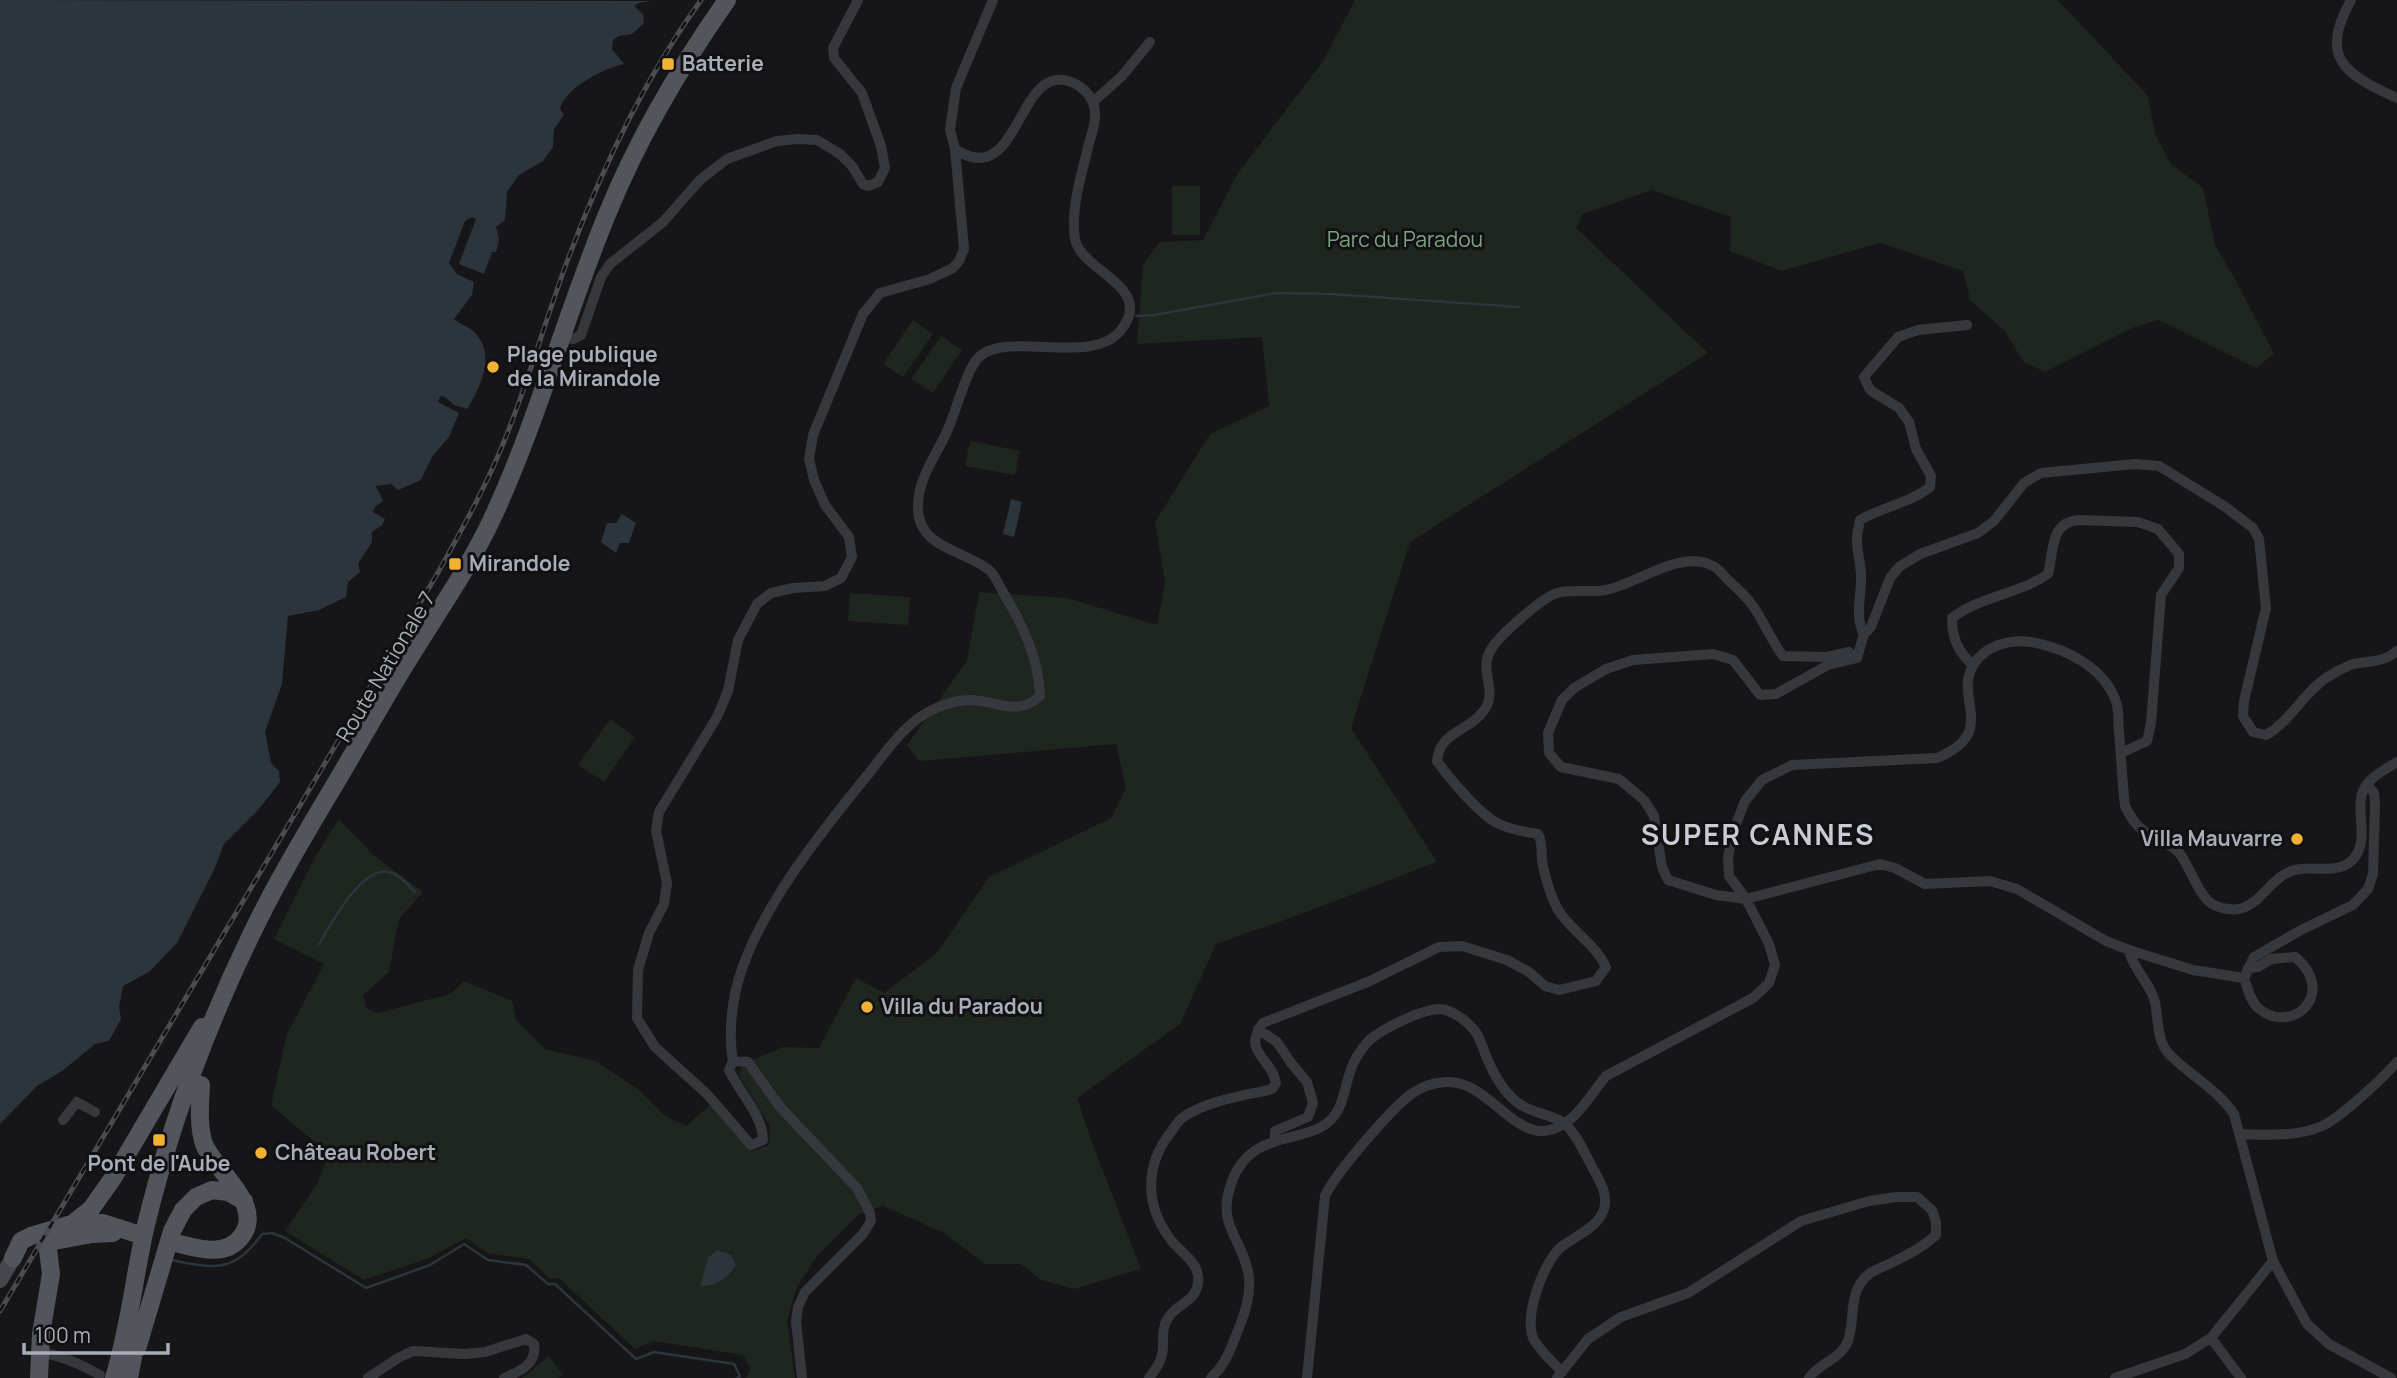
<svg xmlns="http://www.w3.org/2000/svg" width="2397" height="1378" font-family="Manrope,sans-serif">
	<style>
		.green { fill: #1e261f }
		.water { fill: #2c353c }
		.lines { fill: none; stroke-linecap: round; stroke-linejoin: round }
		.stream { stroke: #2c353c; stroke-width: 2.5 }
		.street { stroke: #37383d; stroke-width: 10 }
		.secondary { stroke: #45474d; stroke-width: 16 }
		.primary { stroke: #53555c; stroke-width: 18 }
		.rail-casing { stroke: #4a4c52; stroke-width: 5 }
		.rail { stroke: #111113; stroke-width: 2.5; stroke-dasharray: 8; stroke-linecap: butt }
		.poi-dot { fill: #f2b134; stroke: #111113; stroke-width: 2.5 }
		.labels { text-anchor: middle; stroke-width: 6; stroke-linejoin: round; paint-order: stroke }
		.poi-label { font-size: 21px; font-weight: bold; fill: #a8adb8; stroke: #111113; text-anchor: start }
		.park-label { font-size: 21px; fill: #7fa381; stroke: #111113 }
		.street-label { font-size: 21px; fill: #a8adb8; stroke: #111113 }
		.district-label { font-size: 28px; font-weight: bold; letter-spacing: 2px; fill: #c9ccd4; stroke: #111113 }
	</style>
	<rect width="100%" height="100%" fill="#161618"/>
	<!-- green -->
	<path class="green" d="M 1355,0 L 2058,0 L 2148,96 L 2155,134 L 2171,164 L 2203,188 L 2215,245 L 2235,279 L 2274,354 L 2256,368 L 2159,320 L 2132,328 L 2045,372 L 2023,361 L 2004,330 L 1970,300 L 1963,271 L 1880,243 L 1781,271 L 1730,251 L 1731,217 L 1652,190 L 1583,214 L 1576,228 L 1708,353 L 1410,542 L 1351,728 L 1437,862 L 1304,913 L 1216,944 L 1180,1024 L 1077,1098 L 1091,1140 L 1141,1269 L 1074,1289 L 1041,1280 L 1021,1264 L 985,1264 L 942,1232 L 883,1206 L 859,1214 L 817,1256 L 796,1289 L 787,1321 L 795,1378 L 746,1378 L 751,1369 L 743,1355 L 654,1341 L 635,1349 L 560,1279 L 549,1278 L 529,1259 L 487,1253 L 466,1238 L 427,1259 L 364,1280 L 285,1231 L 317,1184 L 329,1154 L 271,1105 L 287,1034 L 324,964 L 274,939 L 314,859 L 339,819 L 372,854 L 423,892 L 399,919 L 389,972 L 363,995 L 366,1008 L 378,1013 L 450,994 L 464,981 L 512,1001 L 516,1020 L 545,1049 L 596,1061 L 638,1089 L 665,1116 L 686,1126 L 711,1104 L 752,1151 L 769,1145 L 770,1126 L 739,1075 L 742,1064 L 783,1047 L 819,1048 L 856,978 L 884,993 L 937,953 L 989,877 L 1111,818 L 1126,788 L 1116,744 L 919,761 L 907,745 L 967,661 L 979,592 L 1067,598 L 1157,625 L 1165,581 L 1155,522 L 1210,434 L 1269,406 L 1262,337 L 1137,344 L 1143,265 L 1159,242 L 1203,240 L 1238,173 L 1323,61 Z
		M 1172,186 L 1200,186 L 1200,235 L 1172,235 Z
		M 913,320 L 933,334 L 903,377 L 883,364 Z
		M 941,336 L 962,350 L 933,393 L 911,379 Z
		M 970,441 L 1020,451 L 1015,475 L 965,466 Z
		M 850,593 L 910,597 L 908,625 L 848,621 Z
		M 610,719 L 635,737 L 604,782 L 578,765 Z
		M 549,1356 L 563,1375 L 559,1378 L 522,1378 Z"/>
	<!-- water -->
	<path class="water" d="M 0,0 L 651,1 L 639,3 L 634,6 L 643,14 L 644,23 L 632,34 L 619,36 L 613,40 L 612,49 L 624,64 C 604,68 565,88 560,109 L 564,115 L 554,129 L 553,147 L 543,161 L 519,175 L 507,192 L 505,220 L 496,227 L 499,240 L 496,252 L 492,252 L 484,274 L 459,264 L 476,219 L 472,217 L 465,221 L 449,263 L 457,274 L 474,282 L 472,295 L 454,319 C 459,324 468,326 473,331 C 497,352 481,387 467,409 L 454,405 L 445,397 L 440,396 L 438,402 L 459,413 L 449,437 L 432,457 L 421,480 L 398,490 L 391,484 L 376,486 L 383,501 L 375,507 L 373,512 L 385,519 L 382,525 L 372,532 L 372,542 L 358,564 L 360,572 L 348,582 L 346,597 L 319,610 L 288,616 L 282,684 L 265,732 L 271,763 L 279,771 L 280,782 L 259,809 L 224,844 L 214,870 L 177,943 L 149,972 L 123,986 L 119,1007 L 121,1019 L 109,1041 L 95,1044 L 62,1071 L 37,1086 L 0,1124 Z
		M 1011,499 L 1022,502 L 1014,537 L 1003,534 Z
		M 622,514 L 636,523 L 629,543 L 620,543 L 616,553 L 601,542 L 607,523 L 616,523 Z
		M 717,1250 L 731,1255 L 736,1265 C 728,1278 716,1286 700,1286 L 708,1258 Z"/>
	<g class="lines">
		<!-- stream -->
		<path class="stream" d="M 1136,316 L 1154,315 L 1276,293 L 1331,294 L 1519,307
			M 319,944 C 331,924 362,865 389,872 C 399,874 408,885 415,892
			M 172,1260 C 215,1269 234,1273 262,1234 L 272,1233 L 285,1238 L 366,1288 L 430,1265 L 464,1244 L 488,1260 L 526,1265 L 548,1284 L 555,1284 L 636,1359 L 654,1352 L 734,1364 L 740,1376 L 737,1378"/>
		<!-- street -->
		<path class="street" d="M 2351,0 C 2319,58 2344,74 2397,98
			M 1093,102 L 1122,76 L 1150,42
			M 566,338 L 573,339 L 581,335 L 601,277 L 610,264 L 663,222 L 700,180 L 727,159 L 777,141 L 798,139 L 817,140 L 840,154 L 852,166 L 863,184 L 868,186 L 878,182 L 885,168 L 881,146 L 862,93 L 834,58 L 833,48 L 858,0
			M 1864,634 C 1854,616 1862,595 1861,575 C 1861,564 1857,553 1857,542 C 1856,535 1859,527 1860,520 C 1882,507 1910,503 1930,487 L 1931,476 L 1916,449 L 1909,422 L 1899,408 L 1870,390 L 1864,377 L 1898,337 L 1918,330 L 1967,325
			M 1973,665 C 1958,652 1952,638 1952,618 C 1981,596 2019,594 2048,574 C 2054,552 2049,522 2079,520 L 2138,522 L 2158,529 L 2179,554 L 2179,568 L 2161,595 L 2151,723 L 2147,741 L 2121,753
			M 2367,785 L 2374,793 L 2375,804 L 2373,874 L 2368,889 L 2353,905 L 2301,930 L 2254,957 L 2244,978 L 2193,970 L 2129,950 L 2106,941 L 2017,889 L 1990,881 L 1925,884 L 1895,868 L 1880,864 L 1746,899 L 1716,895 L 1668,880 L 1662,867 L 1654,816 L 1644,800 L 1619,779 L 1561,767 L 1549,753 L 1548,733 L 1562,700 L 1574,688 L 1606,669 L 1633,660 L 1713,654 L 1733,660 L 1760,695 L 1776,694 L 1828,665 L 1857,658 L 1864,634 L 1871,627 L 1890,578 L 1899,567 L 1920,554 L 1978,533 L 1994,521 L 2024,483 L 2041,473 L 2135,464 L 2159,466 L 2224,506 L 2253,528 L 2259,539 L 2266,608 L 2244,701 L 2243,716 L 2253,732 L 2266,735 C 2291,721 2302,694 2326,678 C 2332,674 2343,668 2350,665 C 2367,660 2382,664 2397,651
			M 2129,950 C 2133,970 2151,983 2155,1003 C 2159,1020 2156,1041 2170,1055 C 2191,1076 2217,1089 2234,1114 L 2273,1261 L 2307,1324 L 2329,1344 L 2391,1378
			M 2244,978 C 2248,988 2250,1001 2258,1008 C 2293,1037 2338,992 2295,957 L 2271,959 L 2258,967 L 2248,968
			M 1258,1029 L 1277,1042 L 1291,1063 L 1307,1082 L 1313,1103 L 1308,1117 L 1275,1131 L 1275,1139
			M 733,1061 C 728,1034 732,998 741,972 C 763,904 825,827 870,772 C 885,753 900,731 920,717 C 933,708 954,700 970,700 C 997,701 1018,717 1040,696 C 1039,658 1022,624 1003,592 C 999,585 995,575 989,570 C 964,550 918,548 918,508 C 917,479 937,455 948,429 C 956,411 967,368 979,357 C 1008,330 1092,367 1121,330 C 1153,290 1092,274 1078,247 C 1075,242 1074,232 1074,227 C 1073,199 1083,170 1089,143 C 1092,134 1096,122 1095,112 C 1094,101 1088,92 1079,86 C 1016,48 1023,195 955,149
			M 63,1120 L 77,1102 L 95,1112
			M 2240,1134 C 2266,1135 2297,1137 2322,1126 C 2339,1119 2384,1077 2397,1062
			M 2211,1338 L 2241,1378
			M 40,1352 C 62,1356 81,1364 100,1375
			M 368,1378 L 398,1358 L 413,1351 L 465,1354 L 485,1352 L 526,1339 L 534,1344 C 537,1364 521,1371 504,1378
			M 802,1378 L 796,1321 L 798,1307 L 805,1292 L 863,1234 L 871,1221 L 870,1213 L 857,1188 L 780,1107 L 748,1062 L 733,1061 L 729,1070 C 740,1093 763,1116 763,1140 L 751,1145 L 707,1094 L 655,1047 L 637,1018 L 638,970 L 649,933 L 664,904 L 667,883 L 656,831 L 659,812 L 717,717 L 728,691 L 738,640 L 757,604 L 771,593 L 793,588 L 825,586 L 841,578 L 852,557 L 849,537 L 825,505 L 814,480 L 809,459 L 813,435 L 863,314 L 880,293 L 930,279 L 953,268 L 959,261 L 964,249 L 955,149 L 950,130 L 956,88 L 993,0
			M 1149,1378 C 1154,1372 1160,1362 1162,1355 C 1165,1342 1160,1330 1168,1318 C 1177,1303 1195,1303 1198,1283 C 1201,1263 1181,1253 1171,1240 C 1145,1206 1144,1166 1171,1132 C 1175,1126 1179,1119 1185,1116 C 1209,1100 1244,1096 1272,1089 L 1276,1083 C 1272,1058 1241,1052 1263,1023 L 1370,981 L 1439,947 L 1462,946 L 1507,960 L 1529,972 L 1545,986 L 1559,990 L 1596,981 L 1606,967 C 1595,943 1570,931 1557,908 C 1551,896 1546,880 1543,866 C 1540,855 1544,845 1538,834 C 1525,832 1507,829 1495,822 C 1477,811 1449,778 1437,761 C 1439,731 1471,731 1485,709 C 1498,689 1477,669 1492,648 C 1500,635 1543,597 1557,593 C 1574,588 1593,594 1610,589 C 1641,581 1680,551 1711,565 C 1718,567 1722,574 1727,579 C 1736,587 1746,596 1753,606 C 1764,622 1771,640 1783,656 L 1827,657 L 1849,652
			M 1211,1378 C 1226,1364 1229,1352 1237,1333 C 1244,1315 1251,1297 1249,1277 C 1244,1240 1217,1227 1230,1187 C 1251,1119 1319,1152 1339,1108 C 1346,1093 1347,1073 1356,1058 C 1360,1052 1366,1042 1372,1038 C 1386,1027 1423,1009 1440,1009 C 1453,1010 1468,1022 1475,1031 C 1480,1038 1483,1048 1486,1056 C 1493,1073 1502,1091 1518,1103 C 1532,1114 1552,1113 1566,1125 C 1577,1135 1584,1152 1591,1165 C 1598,1178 1609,1194 1604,1209 C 1599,1227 1575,1236 1561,1247 C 1543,1263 1523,1317 1534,1340 C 1541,1352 1553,1362 1562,1372
			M 1307,1378 L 1325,1196 C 1335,1174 1396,1102 1416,1091 C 1431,1082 1450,1079 1467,1086 C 1491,1095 1517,1133 1544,1131 C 1574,1128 1589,1096 1606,1076 L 1753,998 L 1769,983 L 1775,965 L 1769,944 L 1746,899 L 1729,876 L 1728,858 L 1733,832 L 1745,801 L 1762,780 L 1792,765 L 1937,758 C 2000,732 1952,698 1974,664 C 1986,645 2010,639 2031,642 C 2065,648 2107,668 2117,705 C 2119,713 2118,723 2119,731 C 2121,756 2122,781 2125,806 C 2130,816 2135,825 2144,831 C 2156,839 2171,843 2180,854 C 2190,867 2199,896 2212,904 C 2221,909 2234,911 2243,908 C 2264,900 2273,875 2295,870 C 2315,865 2341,876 2355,857 C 2371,835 2351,805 2367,784 C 2375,774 2386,769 2397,762
			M 1557,1378 L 1588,1339 L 1621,1317 L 1688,1293 L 1801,1221 L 1869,1201 L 1896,1197 L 1917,1197 L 1932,1210 L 1936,1222 L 1936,1235 C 1922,1248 1905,1256 1889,1264 C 1883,1267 1874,1270 1869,1274 C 1847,1292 1856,1317 1848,1341 C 1841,1359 1819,1363 1809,1378
			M 2115,1378 L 2185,1354 L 2211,1338 L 2273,1261"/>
		<!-- secondary -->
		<path class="secondary" d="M 0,1280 L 13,1258"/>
		<!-- primary -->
		<path class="primary" d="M 54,1241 L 92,1234 L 113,1233
			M 47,1242 L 50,1237 L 62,1232 L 91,1209 L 113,1178 L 202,1027
			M 176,1243 C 197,1248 225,1258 241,1237 C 266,1206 215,1171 204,1144 C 198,1126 200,1104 201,1085
			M 13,1258 L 21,1241 L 31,1236 L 72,1224 L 103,1223 L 134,1233
			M 137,1349 L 172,1231 L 183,1210 L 196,1197 L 212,1190 L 228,1192 L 244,1201
			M 39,1378 L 41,1334 L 51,1274 L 47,1242
			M 114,1378 C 129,1329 134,1278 145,1229 C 169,1128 206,1028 251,935 C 273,889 299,845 325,801 C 351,758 376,713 402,670 C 432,620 467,572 492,519 C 538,420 566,313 608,212 C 639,136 680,67 727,0
			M 129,1378 L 137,1337"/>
		<!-- rail casing -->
		<g class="rail-casing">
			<path id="rail" d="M 0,1311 L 436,576 C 461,531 486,487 505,439 C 529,380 546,318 568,259 C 602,168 644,79 701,0"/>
		</g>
		<!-- rail -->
		<use href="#rail" class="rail"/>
	</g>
	<!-- markers -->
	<g class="poi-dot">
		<rect x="661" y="57" width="14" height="14" rx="3.5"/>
		<circle cx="493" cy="367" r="7"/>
		<rect x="448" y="557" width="14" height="14" rx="3.5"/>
		<circle cx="2297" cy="839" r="7"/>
		<circle cx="867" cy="1007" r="7"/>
		<rect x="152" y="1133" width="14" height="14" rx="3.5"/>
		<circle cx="261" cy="1153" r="7"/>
	</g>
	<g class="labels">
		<!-- poi labels -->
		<g class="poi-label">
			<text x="682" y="71">Batterie</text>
			<text x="507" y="362">Plage publique<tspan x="507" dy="24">de la Mirandole</tspan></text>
			<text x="469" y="571">Mirandole</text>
			<text x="2283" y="846" text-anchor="end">Villa Mauvarre</text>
			<text x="881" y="1014">Villa du Paradou</text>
			<text x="275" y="1160">Château Robert</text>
			<text x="159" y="1171" text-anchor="middle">Pont de l'Aube</text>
		</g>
		<!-- park labels -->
		<g class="park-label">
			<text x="1405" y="247">Parc du Paradou</text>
		</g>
		<!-- street labels -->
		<g class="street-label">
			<text transform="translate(386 667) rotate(-59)" y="7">Route Nationale 7</text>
		</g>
		<!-- district labels -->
		<g class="district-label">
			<text x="1758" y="845">SUPER CANNES</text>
		</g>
	</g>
	<!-- scale -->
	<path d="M24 1343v10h144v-10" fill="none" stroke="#a8adb8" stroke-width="3.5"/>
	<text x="35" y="1343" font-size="21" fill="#a8adb8" stroke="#111113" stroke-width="5" paint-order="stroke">100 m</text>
</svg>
